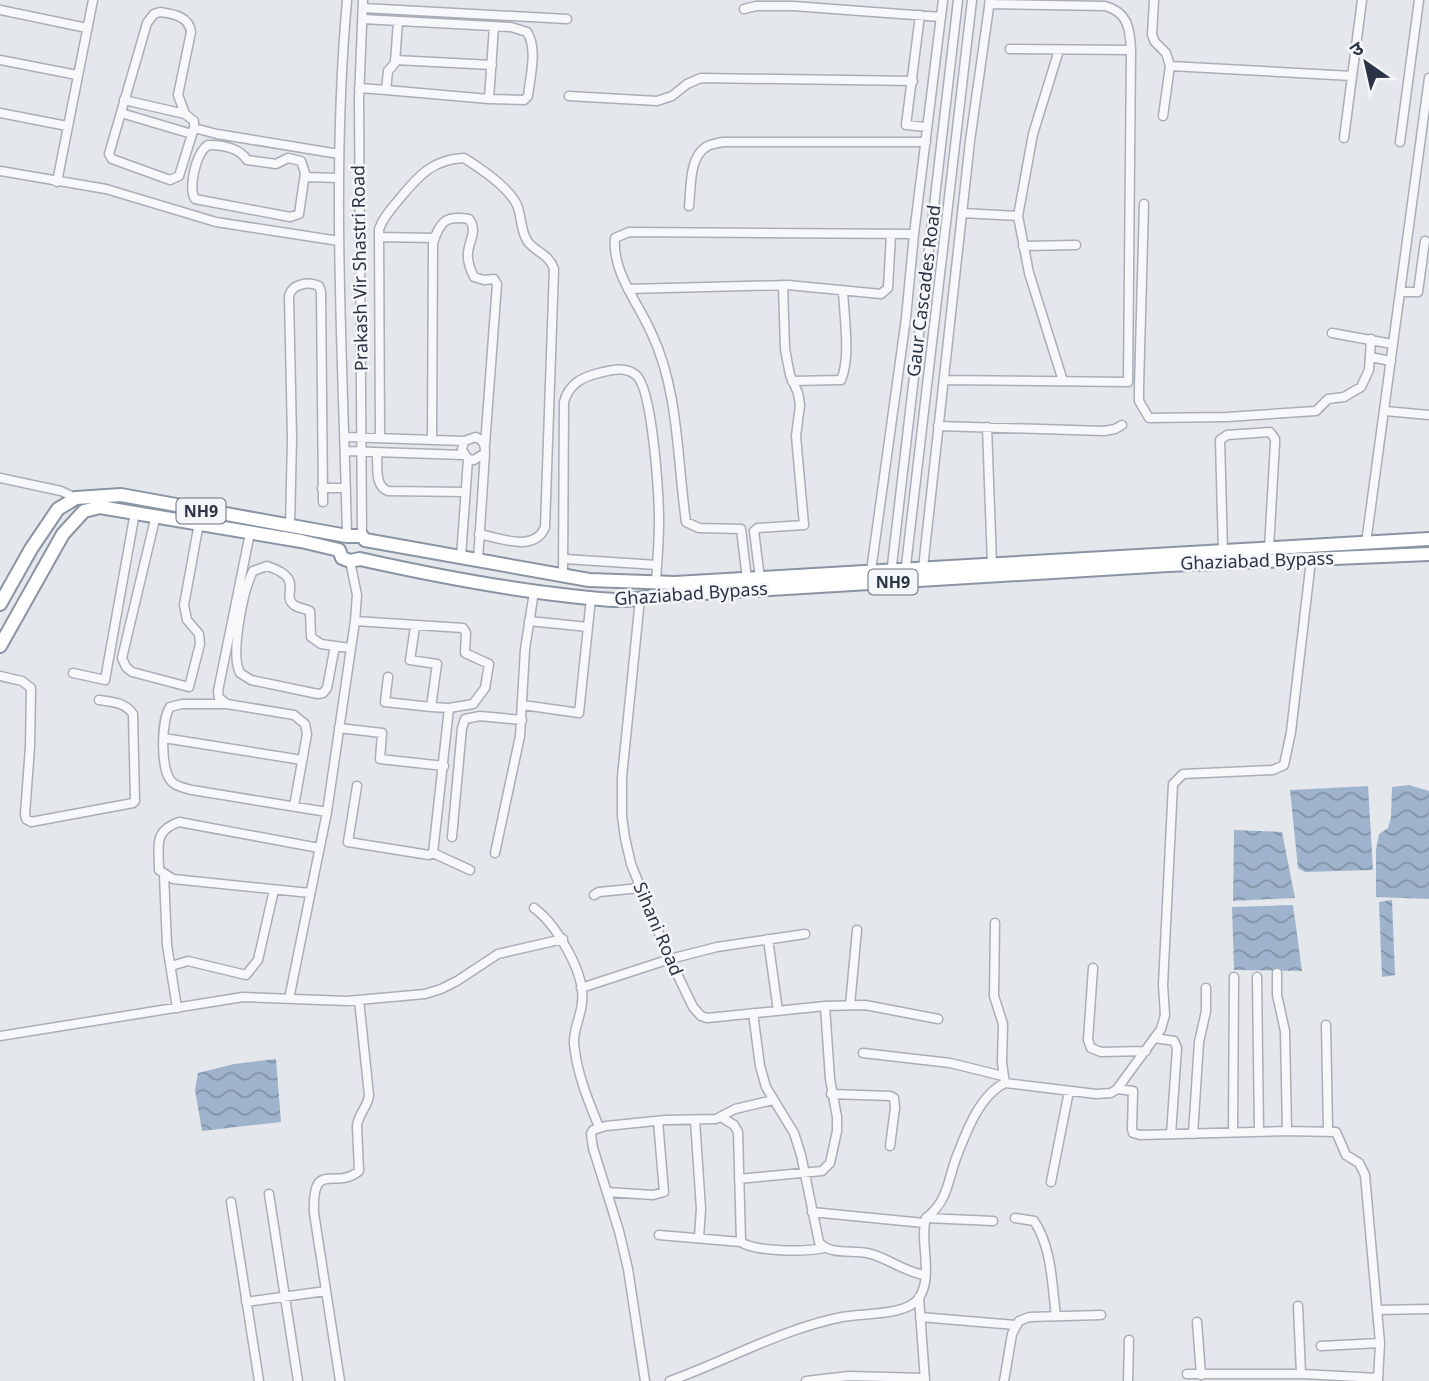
<svg xmlns="http://www.w3.org/2000/svg" width="1429" height="1381" font-family="'Noto Sans','Noto Sans Devanagari',sans-serif">
	<style>
		.water { fill: url(#water-waves) }
		.lines { fill: none; stroke-linecap: round; stroke-linejoin: round }
		.minor-casing { stroke: #a9aeb7; stroke-width: 11 }
		.highway-casing { stroke: #8b94a3; stroke-width: 16 }
		.minor { stroke: #f7f8fa; stroke-width: 8 }
		.highway { stroke: #fff; stroke-width: 12 }
		.labels { text-anchor: middle; stroke-width: 5; stroke-linejoin: round; paint-order: stroke }
		.shield { fill: #f4f6f9; stroke: #676e7b; stroke-width: 2 }
		.shield-label { font-size: 16px; font-weight: bold; fill: #2b3445 }
		.street-label { font-size: 18px; fill: #2b3445; stroke: #f4f6f9 }
	</style>
	<defs>
		<pattern id="water-waves" width="16" height="10" patternUnits="userSpaceOnUse" patternTransform="scale(1.75)"><rect width="16" height="10" fill="#9fb4cc"/><path d="M0 5q4-4 8 0t8 0" fill="none" stroke="#8293a7"/></pattern>
	</defs>
	<rect width="100%" height="100%" fill="#e4e7ec"/>
	<!-- water -->
	<path class="water" d="M 1409,785 L 1429,791 L 1429,899 L 1376,897 L 1376,850 L 1379,834 L 1388,828 L 1391,817 L 1392,787 Z
		M 1368,786 L 1373,870 L 1305,872 L 1298,868 L 1290,790 Z
		M 1234,830 L 1282,832 L 1295,898 L 1233,901 Z
		M 1392,900 L 1395,975 L 1382,977 L 1379,902 Z
		M 1293,905 L 1302,971 L 1234,970 L 1232,907 Z
		M 276,1059 L 281,1122 L 202,1131 L 195,1090 L 198,1073 L 234,1064 Z"/>
	<g class="lines">
		<!-- minor casing -->
		<g class="minor-casing">
			<path id="minor" d="M 1154,0 L 1152,35 L 1155,42 L 1166,53 L 1170,66 L 1163,116
				M 363,8 L 567,19
				M 744,9 L 756,6 L 793,6 L 941,17
				M 0,10 L 87,28
				M 160,12 C 173,14 189,16 191,32 L 178,95 L 185,114 L 194,121 L 194,128 L 179,176 L 170,180 L 112,159 L 109,154 L 147,23 L 154,14 Z
				M 920,15 L 906,125 L 927,127
				M 363,19 L 511,27 L 527,32 C 538,49 530,77 528,96 L 524,100 L 489,99 L 386,90
				M 1010,49 L 1131,50
				M 0,60 L 77,75
				M 395,60 L 492,65
				M 1170,66 L 1352,76
				M 359,88 L 386,90 L 388,71 L 395,63 L 398,21
				M 569,96 L 657,101 L 672,96 L 687,84 L 701,78 L 913,81
				M 489,99 L 494,26
				M 124,100 L 185,114
				M 0,113 L 67,126
				M 121,113 L 192,134
				M 194,128 L 217,134 L 339,154
				M 1344,138 L 1362,0
				M 1400,142 L 1419,0
				M 208,145 C 222,145 239,147 247,160 L 276,164 L 288,158 L 301,161 L 305,173 L 299,214 L 290,217 L 195,199 C 188,187 196,153 208,145 Z
				M 0,171 L 106,189 L 216,222 L 339,241
				M 305,177 L 339,178
				M 57,182 L 93,0
				M 1144,204 L 1139,388 L 1139,401 L 1149,418 L 1227,417 L 1316,411 L 1328,399 L 1344,397 L 1361,387 L 1369,370 L 1371,339
				M 689,206 C 691,189 689,157 706,147 C 710,144 718,143 723,142 L 926,142
				M 962,213 L 1018,216 L 1033,134 L 1059,50
				M 1018,216 L 1029,273 L 1063,381
				M 379,237 L 435,238
				M 1023,246 L 1076,245
				M 628,289 L 788,285 L 881,294 L 888,288 L 891,234
				M 1400,292 L 1418,292 L 1425,241
				M 1332,333 L 1392,344
				M 1370,357 L 1391,361
				M 945,380 L 1128,382 L 1131,50 C 1130,29 1128,12 1105,6 L 989,4
				M 792,381 L 841,380 C 851,358 844,315 843,291
				M 1385,411 L 1429,415
				M 938,426 L 1104,431 L 1115,429 L 1122,425
				M 987,427 L 992,564
				M 345,437 L 464,441 L 476,437 C 484,441 485,444 485,453 L 474,460 L 468,459 L 462,450 L 464,441
				M 380,438 L 379,229 C 384,216 392,208 401,197 C 419,175 434,159 464,158 C 480,168 509,188 517,205 C 522,217 520,231 528,242 C 537,253 549,254 554,269 L 545,527 C 535,553 500,538 479,534
				M 432,440 L 433,243 C 440,221 446,215 469,219 C 478,231 469,240 468,253 C 467,261 470,269 474,277 L 484,280 L 494,279 L 497,284 L 485,445
				M 345,451 L 464,455
				M 377,453 C 378,466 374,486 388,491 L 465,492
				M 0,478 L 61,491 L 76,498
				M 322,488 L 346,488
				M 156,515 L 122,658 L 126,667 L 132,672 L 189,687 L 200,644 L 199,634 L 187,620 L 184,605 L 199,523
				M 290,527 L 292,438 L 289,296 C 292,284 308,281 319,286 L 321,292 L 323,502
				M 250,533 L 218,691 L 219,698 L 227,704 L 294,715 L 305,724 L 307,734 L 294,806
				M 347,536 C 343,357 331,178 347,0
				M 362,536 L 359,99 L 363,0
				M 1366,543 L 1429,78
				M 1223,551 L 1220,440 L 1227,435 L 1270,432 L 1275,439 L 1275,443 L 1269,548
				M 461,557 L 468,459
				M 565,559 L 657,565
				M 478,560 L 485,453
				M 923,568 L 970,141 L 990,0
				M 871,571 L 906,318 L 914,234 L 943,0
				M 891,574 L 958,0
				M 905,574 L 972,0
				M 563,576 L 564,402 C 569,384 582,377 599,373 C 611,370 625,366 636,375 C 653,389 659,498 659,523 C 659,543 657,563 656,583
				M 760,578 L 754,531 L 758,528 L 804,525 L 796,436 L 800,405 L 798,393 L 790,375 L 785,349 L 783,285
				M 747,579 L 741,529 L 699,528 L 686,522 C 677,459 679,390 651,332 C 637,301 612,272 615,238 L 629,232 L 914,234
				M 640,599 L 622,777 L 622,816 L 625,838 L 631,864 L 666,951 L 693,1007 L 701,1016 L 707,1018 L 825,1006 L 865,1005 L 938,1019
				M 355,621 L 463,628 L 466,633 L 465,653 L 489,664 L 485,688 L 473,704 L 449,708 L 433,853 L 429,855 L 348,842 L 357,786
				M 529,621 L 588,627
				M 415,627 L 410,660 L 437,664 L 431,707 L 449,708
				M 335,646 L 327,688 L 323,693 L 318,694 L 251,680 L 240,673 C 230,654 243,591 253,571 L 267,566 C 307,579 280,594 294,605 C 298,608 306,609 310,611 L 311,637 L 321,644 L 350,648
				M 73,673 L 105,680 L 135,512
				M 0,676 L 22,681 L 31,688 L 30,747 L 25,814 L 26,819 L 31,822 L 133,803 L 135,801 L 133,714 C 125,702 112,702 99,700
				M 388,677 L 385,702 L 431,707
				M 227,704 L 182,704 L 170,707 C 161,720 160,771 172,782 C 177,787 185,788 192,790 L 327,812
				M 523,705 L 579,713 L 591,598
				M 339,728 L 382,733 L 380,759 L 444,766
				M 164,738 L 302,760
				M 452,837 L 462,728 L 465,719 L 480,716 L 522,720
				M 433,853 L 470,870
				M 495,853 L 520,736 L 525,649 L 534,592
				M 164,875 L 167,945 L 177,1008
				M 310,893 L 173,879 L 159,870 C 159,846 153,831 179,822 L 319,848
				M 594,895 L 599,892 L 640,888
				M 534,908 C 556,924 586,974 582,1002 C 581,1017 573,1029 574,1044 C 577,1074 588,1100 599,1127
				M 995,923 L 994,996 L 1003,1024 L 1002,1063 L 1005,1083
				M 768,939 L 778,1011
				M 171,966 L 188,961 L 246,975 L 258,960 L 274,890
				M 1093,968 L 1088,1040 L 1091,1048 L 1101,1052 L 1146,1051
				M 1277,973 L 1277,995 L 1285,1031 L 1287,1131
				M 1257,977 L 1259,1132
				M 581,988 L 670,959 L 717,947 L 805,934
				M 289,999 L 327,812 L 355,621 L 357,595 L 350,561
				M 850,1005 L 857,930
				M 753,1013 L 760,1066 L 766,1087 L 794,1133 L 801,1155 L 819,1242 C 829,1255 851,1250 867,1253 C 887,1257 902,1271 924,1275
				M 1326,1025 L 1328,1130
				M 0,1036 L 243,997 L 347,1001 L 425,994 L 441,989 L 457,981 L 498,954 L 563,939
				M 1155,1038 L 1174,1041 L 1177,1048 L 1171,1134
				M 863,1053 L 950,1063 L 1003,1076
				M 1117,1089 L 1133,1091 L 1132,1129 L 1133,1133 L 1140,1135 L 1287,1131 L 1336,1132 L 1346,1155 L 1359,1163 L 1365,1175 L 1380,1343 L 1378,1381
				M 831,1094 L 890,1096 L 894,1098 L 895,1108 L 890,1146
				M 721,1117 L 734,1125 L 738,1132 L 741,1242 C 755,1252 806,1252 824,1248
				M 695,1120 L 701,1209 L 699,1238
				M 1233,1132 L 1234,977
				M 1193,1134 L 1199,1042 L 1206,1011 L 1206,988
				M 739,1179 L 822,1171 L 830,1163 L 837,1131 L 837,1117 L 830,1079 L 825,1006
				M 1051,1182 L 1069,1091
				M 607,1192 L 653,1195 L 664,1192 L 658,1121
				M 269,1194 L 298,1381
				M 231,1202 L 259,1381
				M 812,1212 L 924,1223
				M 926,1218 L 993,1221
				M 1015,1218 L 1034,1221 C 1052,1247 1052,1286 1056,1316
				M 659,1235 L 741,1242
				M 919,1297 L 925,1381
				M 246,1302 L 326,1291
				M 1298,1306 L 1301,1374
				M 1378,1310 L 1429,1309
				M 920,1317 L 1015,1325
				M 1197,1322 L 1201,1375
				M 1321,1346 L 1380,1343
				M 1187,1374 L 1303,1374 L 1378,1378
				M 340,1381 L 314,1213 C 312,1158 335,1191 359,1171 L 357,1126 C 358,1114 368,1107 369,1095 L 359,1000
				M 645,1381 L 628,1269 L 619,1231 L 593,1148 L 591,1134 L 593,1130 L 606,1126 L 665,1120 L 716,1119 L 735,1109 L 773,1100
				M 670,1381 C 728,1360 782,1329 842,1317 C 863,1313 907,1316 919,1298 C 934,1275 919,1242 926,1218 C 946,1203 948,1183 955,1161 C 965,1135 979,1095 1005,1083 L 1096,1094 L 1111,1093 L 1117,1089 L 1161,1029 L 1165,1015 L 1163,985 L 1173,784 L 1183,774 L 1273,770 L 1284,765 L 1291,732 L 1311,560
				M 806,1381 L 849,1376 L 925,1378
				M 1004,1381 L 1012,1334 L 1019,1321 L 1029,1317 L 1101,1315
				M 1128,1381 L 1129,1340"/>
		</g>
		<!-- highway casing -->
		<g class="highway-casing">
			<path id="highway" d="M 0,604 L 31,549 L 58,509 L 76,498 L 121,495 L 347,536 L 362,536 L 365,540 L 589,580 L 675,583 L 1429,539
				M 0,646 L 63,534 L 84,511 L 100,507 L 301,541 L 339,550 L 342,558 L 350,561 L 360,559 C 427,574 494,587 562,595 C 592,598 623,604 653,596 L 1168,565 L 1429,554"/>
		</g>
		<!-- minor -->
		<use href="#minor" class="minor"/>
		<!-- highway -->
		<use href="#highway" class="highway"/>
	</g>
	<g class="labels">
		<!-- shield labels -->
		<g class="shield">
			<rect x="176.5" y="498.5" width="49" height="25" rx="5"/>
			<rect x="868.5" y="569.5" width="49" height="25" rx="5"/>
		</g>
		<g class="shield-label">
			<text x="201" y="517">NH9</text>
			<text x="893" y="588">NH9</text>
		</g>
		<!-- street labels -->
		<g class="street-label">
			<text transform="translate(360 268) rotate(-91)" y="6">Prakash Vir Shastri Road</text>
			<text transform="translate(924 291) rotate(-83)" y="6">Gaur Cascades Road</text>
			<text transform="translate(1257 561) rotate(-2)" y="6">Ghaziabad Bypass</text>
			<text transform="translate(691 594) rotate(-4)" y="6">Ghaziabad Bypass</text>
			<text transform="translate(658 929) rotate(67)" y="6">Sihani Road</text>
		</g>
	</g>
	<!-- north arrow -->
	<g transform="translate(1366 63) rotate(326)" stroke="#f4f6f9" stroke-width="5" paint-order="stroke">
	<path d="M0-5L12 26L0 18L-12 26Z" fill="#2b3445"/>
	<text y="-10" font-size="19" font-weight="bold" text-anchor="middle" fill="#2b3445">उ</text>
	</g>
</svg>
